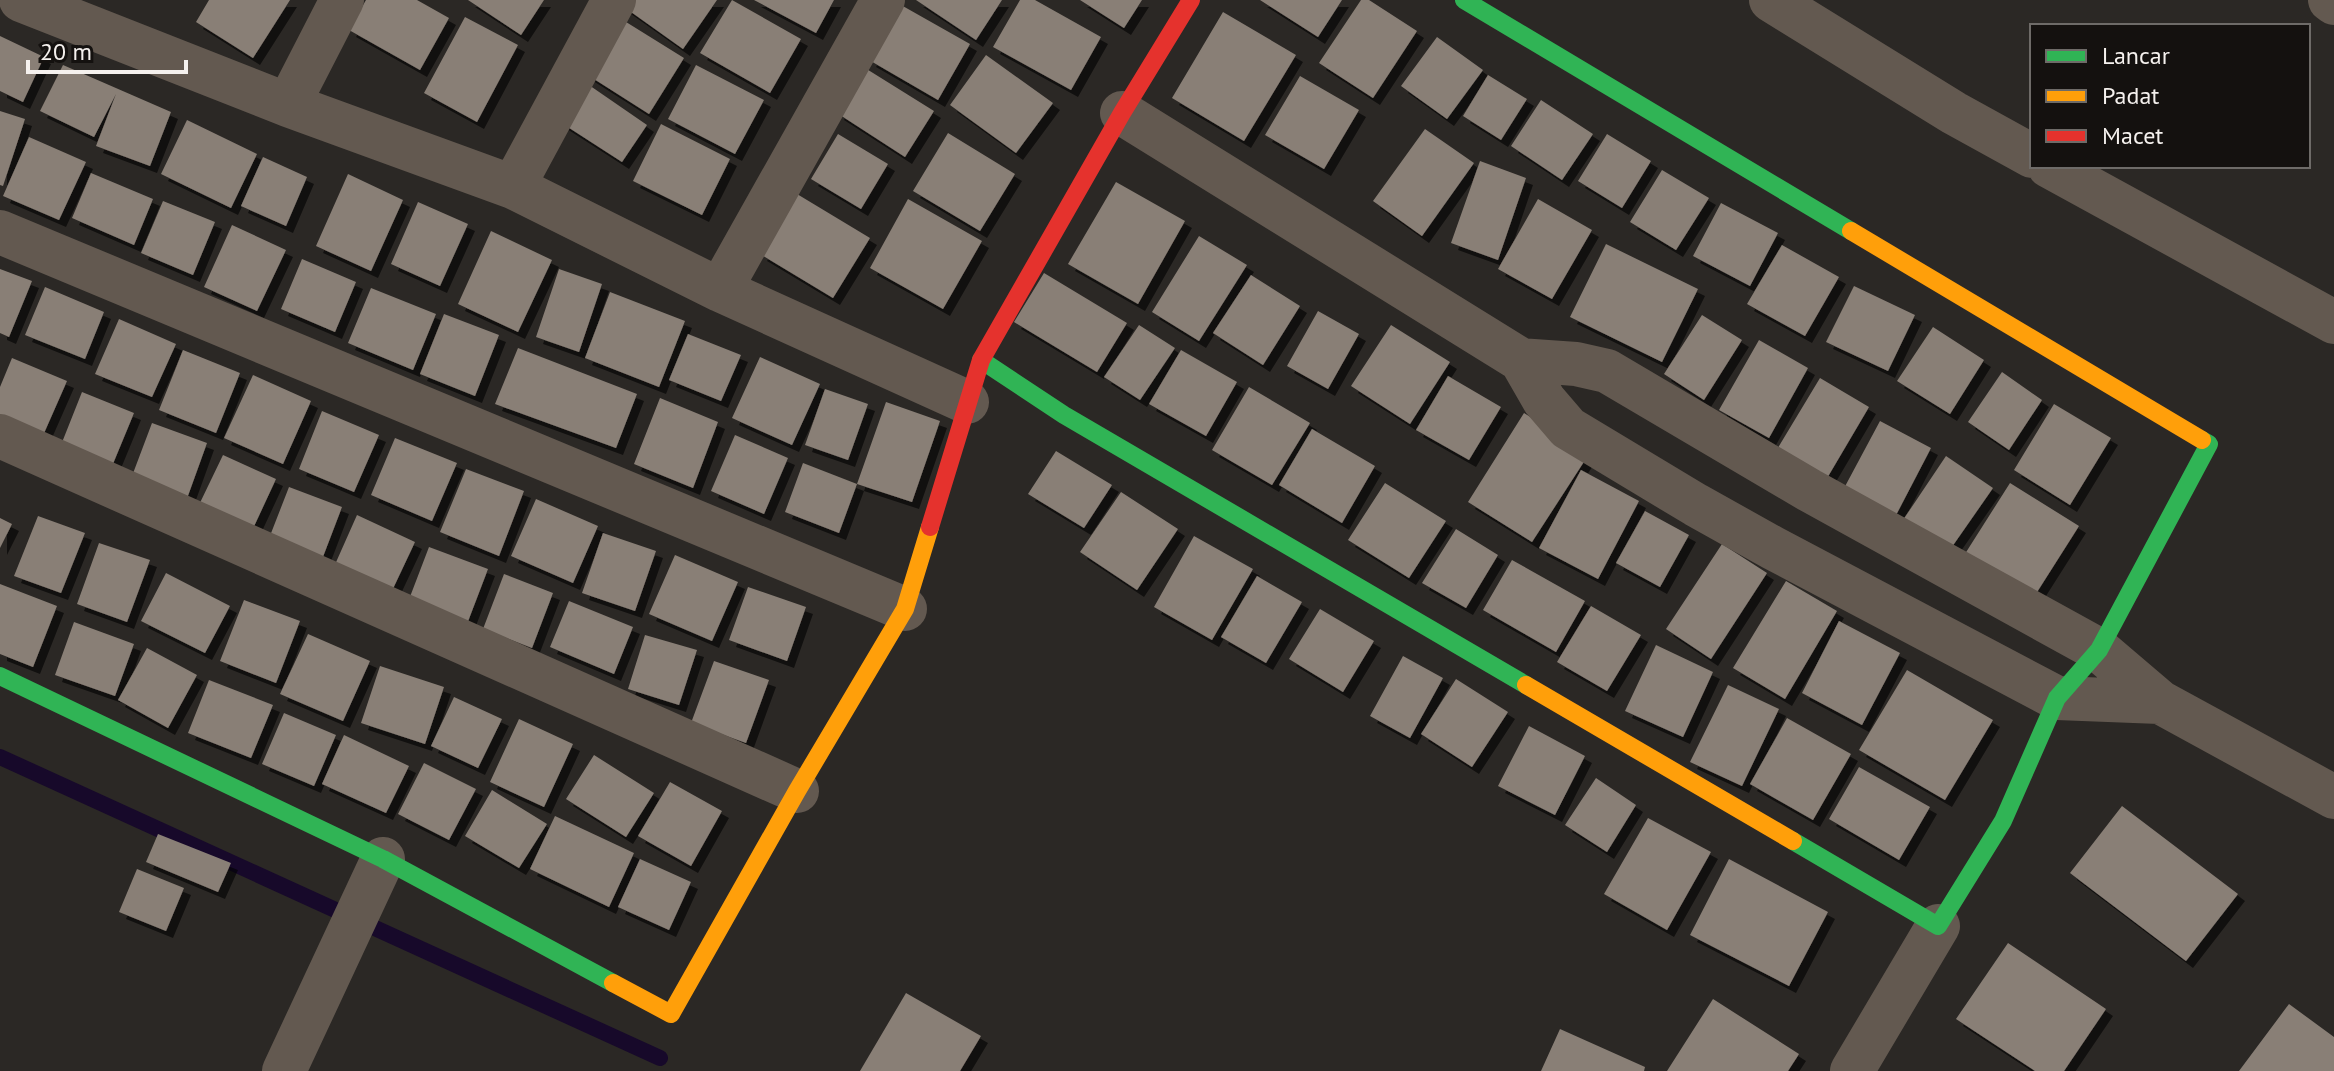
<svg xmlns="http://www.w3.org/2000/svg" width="2334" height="1071" font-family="'PT Sans',sans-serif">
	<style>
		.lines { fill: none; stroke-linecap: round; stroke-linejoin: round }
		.stream { stroke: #17092a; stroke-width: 16 }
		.building { fill: #897f76; filter: url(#shadow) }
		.street { stroke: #635950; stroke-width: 44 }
		.fast { stroke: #30b455; stroke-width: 18 }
		.slow { stroke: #ff9f0a; stroke-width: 18 }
		.jam { stroke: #e5322d; stroke-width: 18 }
	</style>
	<defs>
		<filter id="shadow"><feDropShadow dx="7" dy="7" stdDeviation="0" flood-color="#0009"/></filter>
	</defs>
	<rect width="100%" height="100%" fill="#2b2825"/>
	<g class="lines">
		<!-- stream -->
		<path class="stream" d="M 0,757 L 660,1058"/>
	</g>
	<!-- building -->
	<path class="building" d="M 209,0 L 290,0 L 253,58 L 196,22 Z
		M 366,0 L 417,0 L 449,18 L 420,70 L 349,30 Z
		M 468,0 L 544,0 L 521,35 Z
		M 618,0 L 717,0 L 683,49 L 617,2 Z
		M 732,0 L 801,39 L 770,93 L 700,53 Z
		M 754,0 L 834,0 L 816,33 Z
		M 916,0 L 1002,0 L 976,40 Z
		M 1020,0 L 1035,0 L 1101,37 L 1071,90 L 993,47 Z
		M 1080,0 L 1142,0 L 1124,28 Z
		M 1260,0 L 1342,0 L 1318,37 Z
		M 1361,0 L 1369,0 L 1417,31 L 1373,98 L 1319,63 Z
		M 901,5 L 970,44 L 938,100 L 869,60 Z
		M 1223,12 L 1296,55 L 1244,141 L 1172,98 Z
		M 465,17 L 518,45 L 477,122 L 424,93 Z
		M 618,17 L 684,58 L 649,114 L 583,72 Z
		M 0,36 L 44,57 L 23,102 L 0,91 Z
		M 1437,37 L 1483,70 L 1447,119 L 1401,86 Z
		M 986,55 L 1053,103 L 1016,153 L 950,105 Z
		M 63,65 L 171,112 L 150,166 L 96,146 L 116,94 L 94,137 L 40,111 Z
		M 696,65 L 764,100 L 735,154 L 668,119 Z
		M 865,68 L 934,111 L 905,157 L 837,113 Z
		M 1488,75 L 1527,99 L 1501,140 L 1463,116 Z
		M 1300,76 L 1359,110 L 1324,169 L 1265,135 Z
		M 586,83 L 647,125 L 622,162 L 560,122 Z
		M 1541,100 L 1593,134 L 1562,180 L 1511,146 Z
		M 0,111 L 25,119 L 3,186 L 0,185 Z
		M 187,120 L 257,154 L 231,208 L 161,174 Z
		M 661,124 L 730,159 L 702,215 L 633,181 Z
		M 1425,129 L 1474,163 L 1422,236 L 1373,201 Z
		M 948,133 L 1015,174 L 980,231 L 913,191 Z
		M 838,134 L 888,164 L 861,209 L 811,179 Z
		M 1607,134 L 1651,161 L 1622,208 L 1578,181 Z
		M 29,137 L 86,162 L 59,220 L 3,196 Z
		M 263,157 L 307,177 L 286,226 L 241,206 Z
		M 1480,161 L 1526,178 L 1498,260 L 1451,243 Z
		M 1662,170 L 1709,198 L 1676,250 L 1630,222 Z
		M 91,173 L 153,199 L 134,245 L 72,218 Z
		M 348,174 L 403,200 L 371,271 L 316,246 Z
		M 1116,182 L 1185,221 L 1138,304 L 1068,264 Z
		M 797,194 L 870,238 L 833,298 L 760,254 Z
		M 908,199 L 982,241 L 943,309 L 870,268 Z
		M 1538,199 L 1592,230 L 1552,299 L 1498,269 Z
		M 163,201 L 215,222 L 193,275 L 141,253 Z
		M 418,202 L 468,224 L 440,286 L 391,264 Z
		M 1721,203 L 1778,233 L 1750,286 L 1693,256 Z
		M 232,225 L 286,250 L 257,311 L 204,287 Z
		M 491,231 L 552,260 L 518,332 L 458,304 Z
		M 1199,236 L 1247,265 L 1199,341 L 1152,312 Z
		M 1606,244 L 1698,289 L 1662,362 L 1570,317 Z
		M 1782,245 L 1839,277 L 1805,336 L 1747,304 Z
		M 302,259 L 356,282 L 335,332 L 281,309 Z
		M 0,269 L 32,281 L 9,337 L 0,333 Z
		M 559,269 L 602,284 L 579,352 L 536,337 Z
		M 1044,273 L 1127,323 L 1097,372 L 1014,322 Z
		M 1251,275 L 1300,306 L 1263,365 L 1213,333 Z
		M 1854,286 L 1915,315 L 1888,371 L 1826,342 Z
		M 45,287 L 104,312 L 85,359 L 25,335 Z
		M 371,288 L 436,314 L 413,370 L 348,343 Z
		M 610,292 L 685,321 L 659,387 L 585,358 Z
		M 1318,311 L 1359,334 L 1328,389 L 1287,366 Z
		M 444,314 L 499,335 L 475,396 L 420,374 Z
		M 1702,315 L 1742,340 L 1704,400 L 1664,374 Z
		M 119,319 L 176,344 L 152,397 L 95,374 Z
		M 1139,325 L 1175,348 L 1140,400 L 1104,377 Z
		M 1391,325 L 1450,362 L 1410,424 L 1351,386 Z
		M 1933,327 L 1984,360 L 1950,414 L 1897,381 Z
		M 688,334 L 741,355 L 721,401 L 669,380 Z
		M 1759,340 L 1808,368 L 1769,438 L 1719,410 Z
		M 518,348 L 637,394 L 616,448 L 495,404 Z
		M 183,350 L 240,373 L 216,433 L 159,410 Z
		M 1181,350 L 1237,382 L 1206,436 L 1149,404 Z
		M 760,357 L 820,384 L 792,445 L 732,418 Z
		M 12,358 L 67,381 L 41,440 L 0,423 L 0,387 Z
		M 2002,372 L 2042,400 L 2009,450 L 1968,422 Z
		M 253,375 L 311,401 L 283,464 L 224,438 Z
		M 1448,376 L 1501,407 L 1469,460 L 1416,430 Z
		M 1820,378 L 1869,407 L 1823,485 L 1773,456 Z
		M 1249,387 L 1310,423 L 1272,485 L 1212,450 Z
		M 825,389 L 868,404 L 848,460 L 805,445 Z
		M 82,392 L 134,413 L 110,471 L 59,450 Z
		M 660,398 L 718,422 L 693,488 L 634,464 Z
		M 886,402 L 940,421 L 912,502 L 857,484 L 839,533 L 785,512 L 803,463 L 857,484 Z
		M 2054,404 L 2111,438 L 2070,505 L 2014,470 Z
		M 322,411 L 379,435 L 354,492 L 299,469 Z
		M 1524,413 L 1589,454 L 1532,542 L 1468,502 Z
		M 1880,421 L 1931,448 L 1894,519 L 1842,492 Z
		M 152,423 L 207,443 L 185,504 L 129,484 Z
		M 1312,429 L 1375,466 L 1342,523 L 1279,485 Z
		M 735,435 L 788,458 L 764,514 L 711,491 Z
		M 395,438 L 457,463 L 432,521 L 371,495 Z
		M 1056,451 L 1112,485 L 1084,528 L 1028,494 Z
		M 223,455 L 276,479 L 250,535 L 197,509 Z
		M 1946,456 L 1993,488 L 1947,554 L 1901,523 Z
		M 466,469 L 524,491 L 499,556 L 440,532 Z
		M 1581,470 L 1639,501 L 1598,579 L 1539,548 Z
		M 1385,483 L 1446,521 L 1409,578 L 1348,540 Z
		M 2010,483 L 2079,526 L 2032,600 L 1963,557 Z
		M 289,487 L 342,507 L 321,562 L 268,541 Z
		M 1121,492 L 1178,529 L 1137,590 L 1080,552 Z
		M 536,499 L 598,526 L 573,583 L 511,556 Z
		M 1645,511 L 1689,535 L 1660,587 L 1616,563 Z
		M 357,515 L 415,542 L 390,595 L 333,569 Z
		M 38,516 L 85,533 L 61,593 L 14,576 Z
		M 0,518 L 12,524 L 0,548 Z
		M 1456,529 L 1498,555 L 1466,608 L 1422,583 Z
		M 603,533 L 656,551 L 635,611 L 582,593 Z
		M 1194,536 L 1253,569 L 1212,640 L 1154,607 Z
		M 99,543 L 150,560 L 127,622 L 77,604 Z
		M 1722,544 L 1767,573 L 1711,659 L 1666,629 Z
		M 429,547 L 488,569 L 467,624 L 408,602 Z
		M 675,555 L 738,582 L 712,641 L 649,614 Z
		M 1512,560 L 1585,601 L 1556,652 L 1483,610 Z
		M 166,573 L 230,606 L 205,653 L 141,621 Z
		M 504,574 L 553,593 L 532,648 L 483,629 Z
		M 1257,576 L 1302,602 L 1266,663 L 1221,637 Z
		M 1786,581 L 1837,611 L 1785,699 L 1733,668 Z
		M 0,584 L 57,606 L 33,667 L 0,654 Z
		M 748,587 L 806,607 L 787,661 L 729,640 Z
		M 244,600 L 300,621 L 276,683 L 220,661 Z
		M 569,601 L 633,627 L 614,674 L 550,647 Z
		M 1591,606 L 1641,635 L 1607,691 L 1557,662 Z
		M 1320,609 L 1374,641 L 1343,692 L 1289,659 Z
		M 1839,621 L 1900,653 L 1862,725 L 1802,693 Z
		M 74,622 L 134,644 L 115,696 L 55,675 Z
		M 308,634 L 370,661 L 343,721 L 280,694 Z
		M 645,635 L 697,650 L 679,705 L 628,689 Z
		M 1656,645 L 1713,672 L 1683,737 L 1625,711 Z
		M 147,648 L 197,675 L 168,728 L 118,700 Z
		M 1403,656 L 1443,678 L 1410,738 L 1370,716 Z
		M 714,661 L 769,680 L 746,743 L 691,723 Z
		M 380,666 L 444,687 L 425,744 L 361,723 Z
		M 1907,670 L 1993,720 L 1945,800 L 1859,750 Z
		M 1456,679 L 1508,712 L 1472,767 L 1421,734 Z
		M 209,680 L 273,705 L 251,758 L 188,733 Z
		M 1728,685 L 1779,709 L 1742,786 L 1690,762 Z
		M 454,697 L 502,719 L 478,768 L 431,746 Z
		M 284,713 L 336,735 L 314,786 L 262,764 Z
		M 1787,718 L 1851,754 L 1813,820 L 1750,784 Z
		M 519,719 L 573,744 L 544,807 L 490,782 Z
		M 1529,726 L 1585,756 L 1555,815 L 1498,786 Z
		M 344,735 L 409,766 L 386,813 L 322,784 Z
		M 594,755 L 654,793 L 626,837 L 566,799 Z
		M 424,763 L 476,789 L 449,840 L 398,814 Z
		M 1859,767 L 1930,807 L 1899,860 L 1829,819 Z
		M 1596,778 L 1636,805 L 1607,852 L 1565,825 Z
		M 670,782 L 722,811 L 691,866 L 638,836 Z
		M 492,790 L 547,824 L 519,868 L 465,836 Z
		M 2122,806 L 2238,894 L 2186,961 L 2070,873 Z
		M 555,816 L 634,853 L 609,907 L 530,869 Z
		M 1648,818 L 1711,852 L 1667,930 L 1604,894 Z
		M 158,834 L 231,863 L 218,892 L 146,862 Z
		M 640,859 L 691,882 L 669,930 L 618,907 Z
		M 1729,859 L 1828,912 L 1789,986 L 1690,935 Z
		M 137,869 L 184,888 L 166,931 L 119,912 Z
		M 2008,943 L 2106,1009 L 2064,1071 L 2035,1071 L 1956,1019 Z
		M 906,993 L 981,1036 L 960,1071 L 860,1071 Z
		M 1713,999 L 1799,1054 L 1788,1071 L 1667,1071 Z
		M 2289,1004 L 2334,1037 L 2334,1071 L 2239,1071 Z
		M 1560,1029 L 1645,1067 L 1644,1071 L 1541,1071 Z"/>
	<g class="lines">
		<!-- street -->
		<path class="street" d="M 21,0 L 288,105 L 513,187 L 720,290 L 967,402
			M 1771,0 L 1954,113 L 2032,156
			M 2330,0 L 2334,3
			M 288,105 L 342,0
			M 1122,113 L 1521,360 L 1544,400 L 1568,428 L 1696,505 L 1773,548 L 2057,698 L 2160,702
			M 2049,166 L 2334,322
			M 513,187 L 614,0
			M 0,232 L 905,609
			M 720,290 L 883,0
			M 1521,360 L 1576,364 L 1607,371 L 1809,490 L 2099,650 L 2160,702 L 2334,797
			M 0,436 L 797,791
			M 284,1071 L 383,859
			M 1852,1071 L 1938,926"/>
		<!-- fast -->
		<path class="fast" d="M 1464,0 L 1851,231
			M 981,360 L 1064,415 L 1526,685
			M 0,676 L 383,859 L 613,983
			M 1793,841 L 1938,926 L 2003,821 L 2057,698 L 2099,650 L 2209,444 L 2202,440"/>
		<!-- slow -->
		<path class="slow" d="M 1851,231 L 2202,440
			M 1526,685 L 1793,841
			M 613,983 L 671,1014 L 797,791 L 905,609 L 930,527"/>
		<!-- jam -->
		<path class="jam" d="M 930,527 L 981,360 L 1122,113 L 1191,0"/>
	</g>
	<!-- legend -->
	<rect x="2030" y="24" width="280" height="144" fill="#14110f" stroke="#6e6b68" stroke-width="2"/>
	<rect x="2046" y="50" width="40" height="12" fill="#30b455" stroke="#6e6b68" stroke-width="2"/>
	<text x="2102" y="64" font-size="24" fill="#f5f1ee">Lancar</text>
	<rect x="2046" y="90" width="40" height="12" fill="#ff9f0a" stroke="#6e6b68" stroke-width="2"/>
	<text x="2102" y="104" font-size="24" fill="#f5f1ee">Padat</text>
	<rect x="2046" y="130" width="40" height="12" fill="#e5322d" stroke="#6e6b68" stroke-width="2"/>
	<text x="2102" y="144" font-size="24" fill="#f5f1ee">Macet</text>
	<!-- scale -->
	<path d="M28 60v12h158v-12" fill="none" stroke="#f5f1ee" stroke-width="4"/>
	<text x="40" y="60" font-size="24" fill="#f5f1ee" stroke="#14110f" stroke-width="6" paint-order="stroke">20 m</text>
</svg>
